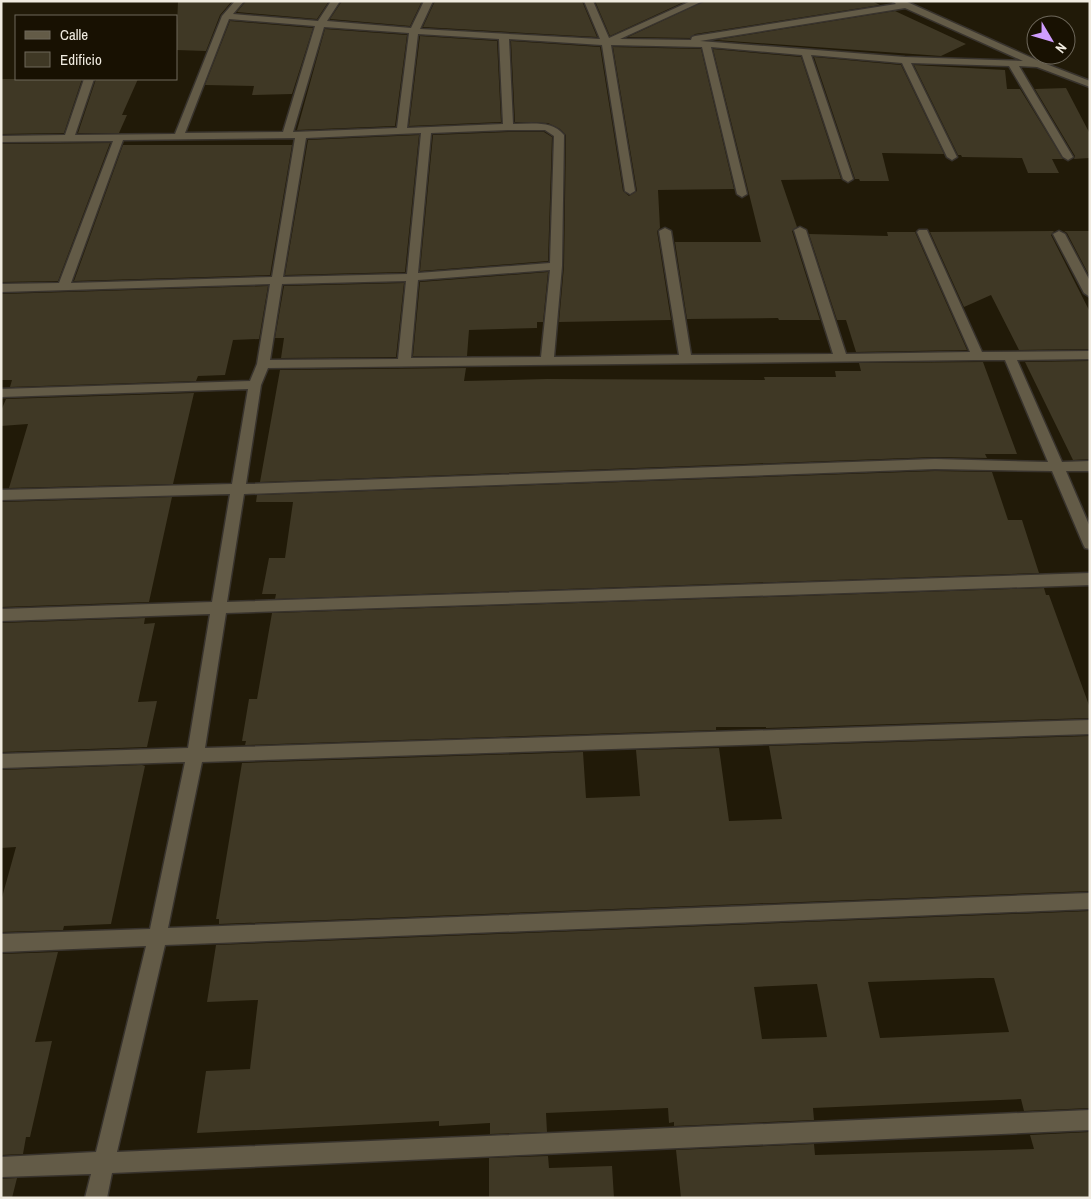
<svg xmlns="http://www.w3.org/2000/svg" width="1091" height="1199" font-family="'Archivo Narrow',sans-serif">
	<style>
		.building { fill: #3f3825; fill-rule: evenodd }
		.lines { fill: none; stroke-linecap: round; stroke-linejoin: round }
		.street-casing { stroke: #38332d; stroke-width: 3 }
		.street { fill: #635b47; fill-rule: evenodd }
	</style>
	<rect width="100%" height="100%" fill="#211a08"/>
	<!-- building -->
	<path class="building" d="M 178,1 L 232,1 L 220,15 L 206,51 L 176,50 Z
		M 246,1 L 329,1 L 317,19 L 237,12 Z
		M 342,1 L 422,1 L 410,26 L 330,19 Z
		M 435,1 L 582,1 L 597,37 L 423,27 Z
		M 595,1 L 686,1 L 610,36 Z
		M 705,1 L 872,1 L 880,5 L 695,34 L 690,38 L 628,37 Z
		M 895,11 L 966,44 L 941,56 L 716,40 Z
		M 230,21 L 313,28 L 292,94 L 252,95 L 254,86 L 205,85 Z
		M 325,29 L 407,35 L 395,126 L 297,130 Z
		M 420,36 L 497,41 L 501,122 L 409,126 Z
		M 511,41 L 600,47 L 623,191 L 629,196 L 637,191 L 613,47 L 701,49 L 734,189 L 658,190 L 660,228 L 657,231 L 671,320 L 559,322 L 564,266 L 566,135 L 560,129 L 548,123 L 515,122 Z
		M 713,49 L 801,57 L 841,179 L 781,180 L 797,227 L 792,231 L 820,320 L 779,320 L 778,318 L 687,319 L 675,242 L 761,242 Z
		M 814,57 L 901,65 L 944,154 L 882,153 L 889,181 L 860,181 L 859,179 L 855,179 Z
		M 914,65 L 1005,70 L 1007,89 L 1020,89 L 1063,159 L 1052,159 L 1059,173 L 1028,173 L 1022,158 L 962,157 L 961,155 L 958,155 Z
		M 1,79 L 82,79 L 64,133 L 1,134 Z
		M 96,79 L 138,79 L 122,115 L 127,115 L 119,133 L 78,133 Z
		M 1066,88 L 1090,134 L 1090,158 L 1074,159 L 1075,156 L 1035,89 Z
		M 508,132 L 544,132 L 552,137 L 548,261 L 420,271 L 433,135 Z
		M 419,135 L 405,272 L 285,275 L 308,140 Z
		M 110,143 L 58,281 L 1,282 L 1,144 Z
		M 123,145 L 292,145 L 270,275 L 74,281 Z
		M 1054,231 L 1051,235 L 1090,312 L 1090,349 L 1019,350 L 991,295 L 964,307 L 930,232 Z
		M 1064,231 L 1090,231 L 1090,277 L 1067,233 Z
		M 887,232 L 915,232 L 967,350 L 856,352 L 846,320 L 837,320 L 809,234 L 888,236 Z
		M 548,272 L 543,322 L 537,322 L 537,328 L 469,330 L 467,356 L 413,356 L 420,282 Z
		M 404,283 L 396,357 L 281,358 L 284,338 L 275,338 L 284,286 Z
		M 268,286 L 259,339 L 233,340 L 225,375 L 198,376 L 196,381 L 10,387 L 12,380 L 1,380 L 1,294 Z
		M 1090,361 L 1090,459 L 1073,460 L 1025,362 Z
		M 983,362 L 1017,454 L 985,454 L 987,458 L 935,457 L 260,482 L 280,370 L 466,368 L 464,381 L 547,379 L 765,380 L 764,377 L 836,377 L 835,371 L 861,371 L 859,363 Z
		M 194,393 L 173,484 L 9,488 L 28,424 L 1,426 L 1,411 L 6,399 Z
		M 935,471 L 992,472 L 1008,520 L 1022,520 L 1039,573 L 275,599 L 276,594 L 262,594 L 269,558 L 285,558 L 293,502 L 256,502 L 257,495 Z
		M 172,497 L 149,602 L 1,607 L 1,502 Z
		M 1044,588 L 1046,595 L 1049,595 L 1090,708 L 1090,718 L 766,728 L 766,727 L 716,727 L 716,730 L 245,745 L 246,741 L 242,741 L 249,699 L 257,699 L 272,613 Z
		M 145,618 L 144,624 L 155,623 L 138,702 L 157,701 L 147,747 L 1,752 L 1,623 Z
		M 1090,736 L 1090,891 L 219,924 L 219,919 L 216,919 L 242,763 L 583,752 L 586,798 L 640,796 L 636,750 L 719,748 L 729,821 L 782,819 L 769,746 Z
		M 142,765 L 145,766 L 111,924 L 64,926 L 63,930 L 1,932 L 1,901 L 16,847 L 1,848 L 1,770 Z
		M 1090,911 L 1090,1108 L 1024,1111 L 1021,1099 L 813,1108 L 814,1120 L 674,1126 L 674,1122 L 669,1123 L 668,1108 L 546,1113 L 547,1132 L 490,1134 L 490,1123 L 439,1126 L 439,1121 L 197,1133 L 206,1071 L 250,1069 L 258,1000 L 207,1002 L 216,945 ZM 980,978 L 994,978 L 1009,1032 L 880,1038 L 868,982 ZM 817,984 L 827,1037 L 762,1039 L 754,987 Z
		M 58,952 L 35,1042 L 52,1041 L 30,1137 L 26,1137 L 23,1154 L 1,1155 L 1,954 Z
		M 1090,1132 L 1090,1198 L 681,1198 L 676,1150 L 814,1144 L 815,1155 L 1034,1149 L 1030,1135 Z
		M 548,1156 L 549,1168 L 612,1166 L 614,1198 L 489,1198 L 489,1158 Z
		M 17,1178 L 12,1198 L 1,1198 L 1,1179 Z"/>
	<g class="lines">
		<!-- street casing -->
		<g class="street-casing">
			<path id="street" d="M 235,1 L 244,1 L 233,14 L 318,21 L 331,1 L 340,1 L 327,21 L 411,28 L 424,1 L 433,1 L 420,29 L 600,39 L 584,1 L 593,1 L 609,38 L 691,1 L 703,1 L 620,39 L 691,40 L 692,37 L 695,36 L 896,4 L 893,1 L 905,1 L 1041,62 L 1090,81 L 1090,87 L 1037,67 L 1019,66 L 1073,157 L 1068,160 L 1063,157 L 1009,66 L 911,63 L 957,157 L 952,160 L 947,157 L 902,63 L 811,55 L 853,179 L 848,182 L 843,179 L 802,55 L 711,47 L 747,194 L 742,197 L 737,194 L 702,47 L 611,45 L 635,191 L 630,194 L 625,191 L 602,45 L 509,39 L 513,124 C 531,124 552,120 564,135 L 562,266 L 554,357 L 679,355 L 659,231 L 665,228 L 671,231 L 691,355 L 833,354 L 794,230 L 800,227 L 806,230 L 846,354 L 970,352 L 917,232 L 919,230 L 927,230 L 982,352 L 1090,351 L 1090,359 L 1017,360 L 1062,462 L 1090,461 L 1090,471 L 1066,471 L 1090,527 L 1090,549 L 1085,548 L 1083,544 L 1052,471 L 935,469 L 244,494 L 227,602 L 1090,573 L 1090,585 L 226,613 L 205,748 L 1090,720 L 1090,734 L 202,762 L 168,928 L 1090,893 L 1090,909 L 165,945 L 117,1152 L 1090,1110 L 1090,1130 L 112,1173 L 107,1198 L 85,1198 L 91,1174 L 1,1177 L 1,1157 L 96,1152 L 146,946 L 1,952 L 1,934 L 150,929 L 185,762 L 1,768 L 1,754 L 188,748 L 210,614 L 1,621 L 1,609 L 212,602 L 230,494 L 1,500 L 1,490 L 232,484 L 248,389 L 1,397 L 1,389 L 250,381 L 257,364 L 270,284 L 1,292 L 1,284 L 59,283 L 113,141 L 1,142 L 1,136 L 65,135 L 84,79 L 94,79 L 75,135 L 175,134 L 222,16 ZM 905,8 L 1023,61 L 905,57 L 700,41 ZM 229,19 L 315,26 L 283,132 L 185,133 ZM 324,27 L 409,33 L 397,128 L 293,132 ZM 418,34 L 499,39 L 503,124 L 407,128 ZM 508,130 L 545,130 L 554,136 L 550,263 L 418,273 L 431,133 ZM 421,133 L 407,274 L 283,277 L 306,138 ZM 295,138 L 272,277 L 71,283 L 123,140 ZM 550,270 L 541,357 L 411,358 L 418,280 ZM 406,281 L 398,359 L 270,360 L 282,284 ZM 975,360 L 1005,360 L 1048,462 L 935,459 L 246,484 L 261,385 L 268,368 Z
				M 1059,231 L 1065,234 L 1090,281 L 1090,297 L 1084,293 L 1053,234 Z"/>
		</g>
		<!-- street -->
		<use href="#street" class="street"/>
	</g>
	<!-- border -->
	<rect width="1091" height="1199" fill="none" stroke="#f0ebe0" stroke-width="5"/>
	<!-- legend -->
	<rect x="15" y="15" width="162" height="65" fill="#181102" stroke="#6e685b"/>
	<rect x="25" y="31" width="25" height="8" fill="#635b47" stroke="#6e685b"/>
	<text x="60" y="40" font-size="15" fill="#f0ebe0">Calle</text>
	<rect x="25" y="52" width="25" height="15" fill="#3f3825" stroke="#6e685b"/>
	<text x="60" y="65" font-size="15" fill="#f0ebe0">Edificio</text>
	<!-- north arrow -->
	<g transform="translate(1051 40) rotate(128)"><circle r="24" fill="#181102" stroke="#6e685b"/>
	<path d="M0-4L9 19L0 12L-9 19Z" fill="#d09dfe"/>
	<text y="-8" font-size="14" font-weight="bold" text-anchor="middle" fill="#f0ebe0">N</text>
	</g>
</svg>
